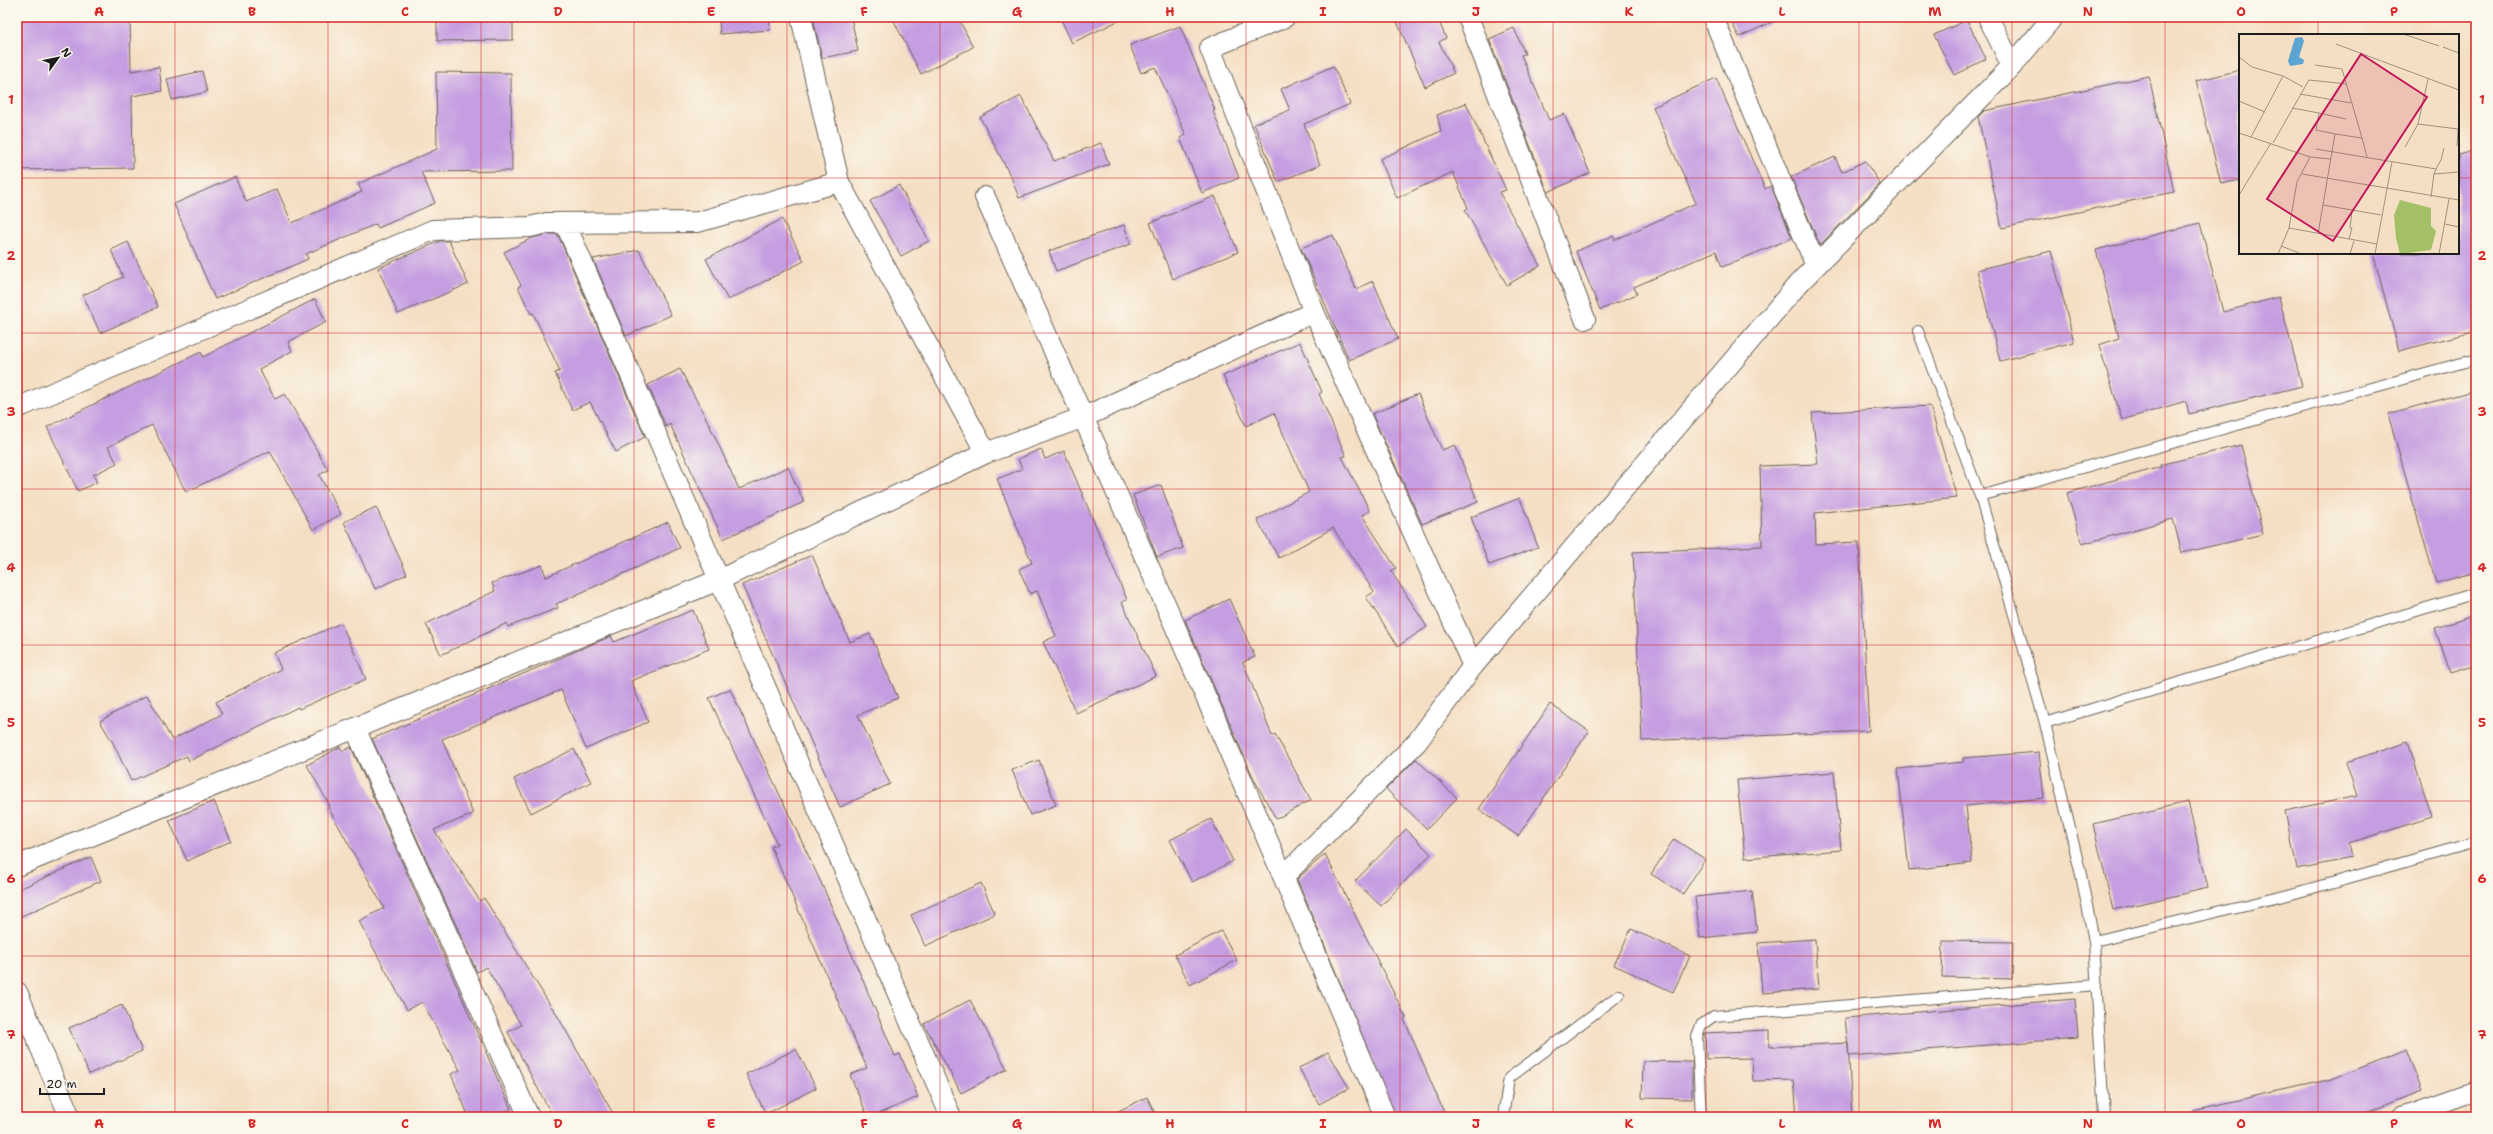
<svg xmlns="http://www.w3.org/2000/svg" width="2493" height="1134" font-family="'Shantell Sans',sans-serif">
	<style>
		.building { fill: #c59de1 }
		.lines { fill: none; stroke-linecap: round; stroke-linejoin: round }
		.lane-casing { stroke: #686057; stroke-width: 12 }
		.street-casing { stroke: #686057; stroke-width: 22 }
		.lane { stroke: #fff; stroke-width: 10 }
		.street { stroke: #fff; stroke-width: 20 }
		.grid { fill: none; stroke: #d62828; stroke-width: 1; stroke-opacity: 0.55 }
		.inset-road { fill: none; stroke: #9e9181; stroke-width: 1 }
		.view { fill: #c2185b; fill-opacity: 0.15; stroke: #c2185b; stroke-width: 2 }
		.inset-edge { fill: none; stroke: #1c1c1c; stroke-width: 2 }
		.neatline { fill: none; stroke: #d62828; stroke-width: 1.5 }
		.grid-label { font-size: 13px; text-anchor: middle; font-weight: bold; fill: #d62828 }
	</style>
	<rect width="100%" height="100%" fill="#fbf7ec"/>
	<filter id="ink" filterUnits="userSpaceOnUse"><feTurbulence type="fractalNoise" baseFrequency=".025" numOctaves="2"/><feDisplacementMap in="SourceGraphic" scale="8" xChannelSelector="R" yChannelSelector="G"/><feConvolveMatrix kernelMatrix="1 2 1 2 8 2 1 2 1" color-interpolation-filters="sRGB"/></filter>
	<filter id="wash" filterUnits="userSpaceOnUse"><feTurbulence type="fractalNoise" baseFrequency=".012" numOctaves="4" result="noise"/><feDisplacementMap in="SourceGraphic" scale="16" xChannelSelector="R" yChannelSelector="G"/><feGaussianBlur stdDeviation="0.9" result="paint"/><feColorMatrix in="noise" values="0 0 0 0 0 0 0 0 0 0 0 0 0 0 0 0 0 1.4 0 .05"/><feComposite in="paint" operator="in"/></filter>
	<g filter="url(#wash)">
		<rect width="100%" height="100%" fill="#f5dfc4"/>
		<g id="blocks">
			<!-- building -->
			<path class="building" d="M 17,17 L 130,17 L 131,71 L 159,67 L 162,91 L 132,96 L 133,168 L 17,170 Z
				M 437,17 L 513,17 L 513,40 L 437,41 Z
				M 719,17 L 769,17 L 770,30 L 720,34 Z
				M 813,17 L 851,17 L 858,51 L 822,58 Z
				M 892,17 L 958,17 L 973,47 L 921,74 Z
				M 1060,17 L 1126,17 L 1072,43 Z
				M 1395,17 L 1437,17 L 1446,38 L 1439,42 L 1454,73 L 1425,87 Z
				M 1729,17 L 1783,17 L 1739,37 Z
				M 1967,20 L 1986,59 L 1954,75 L 1934,35 Z
				M 1180,26 L 1215,110 L 1213,111 L 1239,178 L 1202,193 L 1180,138 L 1186,135 L 1155,67 L 1141,73 L 1130,45 Z
				M 1514,28 L 1525,54 L 1521,55 L 1549,120 L 1564,114 L 1590,173 L 1548,192 L 1489,39 Z
				M 1333,66 L 1350,104 L 1304,124 L 1320,165 L 1278,182 L 1254,124 L 1290,110 L 1281,89 Z
				M 2240,70 L 2240,180 L 2221,184 L 2196,81 Z
				M 202,71 L 207,92 L 172,100 L 167,79 Z
				M 436,72 L 511,73 L 512,171 L 421,172 L 435,203 L 378,228 L 376,224 L 306,254 L 308,259 L 215,299 L 174,204 L 235,177 L 246,202 L 277,189 L 292,223 L 362,192 L 358,184 L 437,149 Z
				M 2149,76 L 2174,192 L 2002,228 L 1978,117 L 1984,111 Z
				M 1716,78 L 1765,189 L 1771,186 L 1792,238 L 1722,267 L 1716,251 L 1634,287 L 1637,294 L 1600,310 L 1576,251 L 1613,236 L 1615,240 L 1696,203 L 1653,107 Z
				M 1021,96 L 1054,161 L 1101,143 L 1109,164 L 1019,198 L 1011,177 L 980,117 Z
				M 1466,103 L 1506,190 L 1499,192 L 1540,266 L 1507,285 L 1465,210 L 1468,208 L 1453,172 L 1397,198 L 1380,159 L 1441,131 L 1437,115 Z
				M 2476,150 L 2476,331 L 2399,351 L 2373,253 L 2458,253 L 2458,155 Z
				M 1835,157 L 1842,172 L 1865,161 L 1880,184 L 1820,245 L 1791,177 Z
				M 899,185 L 929,241 L 901,256 L 870,201 Z
				M 1215,196 L 1238,252 L 1173,279 L 1150,223 Z
				M 782,219 L 804,261 L 728,300 L 706,259 Z
				M 2200,223 L 2223,312 L 2279,297 L 2302,386 L 2189,414 L 2186,401 L 2122,420 L 2099,345 L 2119,338 L 2096,250 Z
				M 1124,225 L 1131,244 L 1056,271 L 1049,251 Z
				M 548,234 L 557,234 L 559,237 L 645,437 L 616,452 L 590,402 L 572,410 L 555,373 L 560,371 L 533,313 L 531,314 L 518,287 L 521,285 L 504,252 L 532,238 Z
				M 1333,235 L 1356,289 L 1373,281 L 1398,339 L 1349,360 L 1301,248 Z
				M 440,241 L 449,241 L 468,284 L 398,314 L 378,268 Z
				M 128,242 L 158,307 L 100,333 L 83,295 L 123,277 L 111,250 Z
				M 639,250 L 671,315 L 626,336 L 593,259 Z
				M 2051,251 L 2074,342 L 2000,361 L 1977,270 Z
				M 315,299 L 326,322 L 288,342 L 292,351 L 259,369 L 275,399 L 285,394 L 328,470 L 319,475 L 341,514 L 313,530 L 270,451 L 186,492 L 152,425 L 108,447 L 117,463 L 93,475 L 97,482 L 78,491 L 47,427 L 201,352 L 203,357 Z
				M 1300,342 L 1322,392 L 1319,394 L 1346,456 L 1342,457 L 1370,511 L 1362,515 L 1396,568 L 1391,571 L 1427,627 L 1398,646 L 1366,597 L 1374,592 L 1333,528 L 1279,558 L 1257,520 L 1309,492 L 1274,413 L 1246,426 L 1223,376 Z
				M 680,369 L 708,422 L 739,489 L 788,467 L 804,502 L 723,539 L 670,424 L 666,427 L 648,385 Z
				M 2476,390 L 2476,572 L 2436,583 L 2388,414 Z
				M 1418,394 L 1442,450 L 1455,445 L 1478,502 L 1422,524 L 1372,414 Z
				M 1930,406 L 1957,498 L 1815,513 L 1816,544 L 1859,542 L 1869,731 L 1642,741 L 1633,552 L 1762,546 L 1760,466 L 1818,464 L 1812,413 Z
				M 2241,445 L 2263,534 L 2182,553 L 2173,519 L 2082,544 L 2067,493 L 2161,467 L 2160,465 Z
				M 1041,449 L 1045,459 L 1064,451 L 1127,600 L 1122,602 L 1156,676 L 1076,713 L 1043,642 L 1056,636 L 1037,591 L 1030,594 L 1019,569 L 1032,563 L 997,479 L 1022,469 L 1018,459 Z
				M 1161,485 L 1183,548 L 1157,557 L 1133,495 Z
				M 1520,498 L 1538,547 L 1489,565 L 1471,517 Z
				M 376,507 L 407,574 L 375,589 L 344,522 Z
				M 668,522 L 680,548 L 556,604 L 558,608 L 508,627 L 507,623 L 441,655 L 426,624 L 495,591 L 492,583 L 542,565 L 546,577 Z
				M 812,555 L 850,642 L 870,634 L 898,698 L 858,715 L 890,784 L 840,807 L 742,585 Z
				M 1229,599 L 1255,657 L 1243,662 L 1272,736 L 1275,734 L 1311,800 L 1276,819 L 1254,779 L 1185,620 Z
				M 693,610 L 709,649 L 631,681 L 648,722 L 586,749 L 561,690 L 442,739 L 473,814 L 434,830 L 480,901 L 484,898 L 552,1008 L 553,1008 L 615,1117 L 553,1117 L 508,1032 L 521,1025 L 486,967 L 477,972 L 372,739 L 611,636 L 614,642 Z
				M 2476,615 L 2476,665 L 2450,673 L 2435,628 Z
				M 341,623 L 366,679 L 299,709 L 298,707 L 189,761 L 187,756 L 131,781 L 113,743 L 100,721 L 147,695 L 172,740 L 222,714 L 216,702 L 281,669 L 274,653 Z
				M 730,689 L 824,889 L 895,1056 L 900,1054 L 918,1097 L 871,1117 L 868,1117 L 850,1075 L 867,1068 L 771,847 L 777,844 L 709,698 Z
				M 1550,704 L 1589,731 L 1518,836 L 1479,809 Z
				M 2408,742 L 2432,817 L 2349,843 L 2352,858 L 2297,869 L 2285,811 L 2357,796 L 2346,762 Z
				M 340,747 L 343,751 L 351,747 L 511,1109 L 493,1117 L 469,1117 L 451,1074 L 460,1070 L 422,1002 L 407,1010 L 359,921 L 384,908 L 328,807 L 330,806 L 307,765 Z
				M 574,749 L 591,782 L 531,813 L 514,779 Z
				M 2039,752 L 2044,798 L 1966,806 L 1972,863 L 1909,870 L 1898,769 L 1963,762 L 1963,758 Z
				M 1416,759 L 1457,798 L 1427,829 L 1386,789 Z
				M 1039,760 L 1056,805 L 1030,815 L 1012,770 Z
				M 1834,772 L 1841,850 L 1745,858 L 1737,780 Z
				M 214,801 L 231,841 L 187,861 L 169,820 Z
				M 2188,802 L 2208,888 L 2113,910 L 2093,824 Z
				M 1211,819 L 1233,861 L 1192,882 L 1170,840 Z
				M 1406,829 L 1431,854 L 1381,906 L 1355,881 Z
				M 1674,839 L 1705,859 L 1683,894 L 1651,874 Z
				M 1325,854 L 1406,1018 L 1404,1019 L 1446,1117 L 1396,1117 L 1297,879 Z
				M 91,857 L 101,881 L 17,918 L 17,890 Z
				M 981,883 L 995,914 L 925,946 L 911,915 Z
				M 1752,891 L 1757,932 L 1700,938 L 1695,897 Z
				M 1631,929 L 1690,956 L 1673,992 L 1614,965 Z
				M 1221,931 L 1237,960 L 1190,985 L 1175,955 Z
				M 1815,939 L 1819,989 L 1762,993 L 1758,943 Z
				M 1943,941 L 2013,942 L 2012,979 L 1942,977 Z
				M 2075,999 L 2078,1038 L 1849,1056 L 1845,1018 Z
				M 970,1000 L 1007,1069 L 961,1093 L 924,1024 Z
				M 122,1005 L 142,1051 L 89,1074 L 69,1028 Z
				M 1769,1030 L 1769,1047 L 1848,1043 L 1852,1117 L 1797,1117 L 1794,1080 L 1753,1081 L 1752,1058 L 1706,1059 L 1705,1033 Z
				M 796,1049 L 816,1088 L 766,1114 L 746,1074 Z
				M 2406,1050 L 2422,1090 L 2353,1117 L 2193,1117 L 2192,1110 L 2332,1079 Z
				M 1328,1052 L 1349,1088 L 1319,1104 L 1299,1068 Z
				M 1643,1061 L 1692,1062 L 1692,1099 L 1642,1098 Z
				M 1147,1097 L 1157,1117 L 1106,1117 Z"/>
		</g>
	</g>
	<g filter="url(#ink)">
		<use href="#blocks" fill-opacity="0" stroke="#686057" stroke-width="1"/>
		<g class="lines">
			<!-- lane casing -->
			<g class="lane-casing">
				<path id="lane" d="M 1918,331 L 1980,496 L 2045,723 L 2081,875 L 2094,941 L 2104,1117
					M 1980,496 L 2476,359
					M 2045,723 L 2476,593
					M 2094,941 L 2288,895 L 2476,842
					M 1503,1117 L 1509,1078 L 1619,995
					M 1701,1117 L 1697,1037 L 1701,1025 L 1714,1016 L 2097,985"/>
			</g>
			<!-- street casing -->
			<g class="street-casing">
				<path id="street" d="M 801,17 L 839,182 L 986,453
					M 1285,17 L 1210,48 L 1314,312
					M 1468,17 L 1585,319
					M 1713,17 L 1816,266
					M 1988,17 L 2012,66
					M 985,197 C 1122,502 1256,809 1385,1117
					M 566,225 L 951,1117
					M 17,408 L 433,230 L 530,227 L 547,223 L 698,222 L 839,182
					M 1473,666 L 1799,283 L 2012,66 L 2053,17
					M 355,728 L 529,1117
					M 17,866 L 721,579 L 986,453 L 1084,417 L 1314,312 L 1473,666 L 1417,742 L 1284,876
					M 17,992 L 70,1117
					M 2402,1117 L 2476,1091"/>
			</g>
			<!-- lane -->
			<use href="#lane" class="lane"/>
			<!-- street -->
			<use href="#street" class="street"/>
		</g>
	</g>
	<!-- grid -->
	<path class="grid" d="M 175,17 L 175,1117M 328,17 L 328,1117M 481,17 L 481,1117M 634,17 L 634,1117M 787,17 L 787,1117M 940,17 L 940,1117M 1093,17 L 1093,1117M 1246,17 L 1246,1117M 1400,17 L 1400,1117M 1553,17 L 1553,1117M 1706,17 L 1706,1117M 1859,17 L 1859,1117M 2012,17 L 2012,1117M 2165,17 L 2165,1117M 2318,17 L 2318,35M 17,178 L 2240,178M 2458,178 L 2476,178M 2318,253 L 2318,1117M 17,333 L 2476,333M 17,489 L 2476,489M 17,645 L 2476,645M 17,801 L 2476,801M 17,956 L 2476,956"/>
	<!-- overview -->
	<g transform="translate(2239 34)">
		<rect width="220" height="220" fill="#f5dfc4"/>
		<path d="M 161,166 L 192,174 L 192,192 L 197,197 L 192,216 L 161,220 L 157,204 L 155,181 Z" fill="#a4c066"/>
		<path d="M 63,3 L 65,7 L 60,23 L 65,26 L 64,30 L 51,32 L 49,27 L 56,4 Z" fill="#5ca5d3"/>
		<path class="inset-road" d="M 164,0 L 200,12M 97,10 L 220,56M 204,13 L 220,19M 0,14 L 0,23 L 13,33 L 44,42 L 64,53M 76,31 L 103,35 L 123,104M 61,60 L 112,69M 0,67 L 26,78M 53,74 L 80,79M 179,90 L 219,95 L 218,112M 0,99 L 71,123 L 92,125M 96,100 L 77,96 L 80,79 L 107,85M 12,103 L 44,42M 34,109 L 70,46 L 108,50M 166,113 L 179,90 L 189,45M 77,115 L 197,135 L 195,140 L 220,138M 197,135 L 202,126 L 205,114M 63,140 L 220,166M 0,161 L 32,109M 192,163 L 195,140M 84,171 L 142,181M 206,190 L 220,193M 50,194 L 138,210M 79,200 L 96,100 L 123,104 L 128,123M 110,205 L 113,194 L 111,194 L 113,176M 42,212 L 63,220M 39,220 L 50,194 L 58,148 L 71,123M 111,220 L 115,207M 136,220 L 153,128M 200,220 L 210,165"/>
		<path class="view" d="M 122,20 L 188,63 L 94,207 L 28,165 Z"/>
		<rect width="220" height="220" class="inset-edge"/>
	</g>
	<!-- margin -->
	<rect width="2493" height="1134" fill="none" stroke="#fbf7ec" stroke-width="44"/>
	<!-- north arrow -->
	<g transform="translate(58 58) rotate(57)" stroke="#fbf7ec" stroke-width="3" paint-order="stroke">
	<path d="M0-3L7 15L0 10L-7 15Z" fill="#1c1c1c"/>
	<text y="-6" font-size="11" font-weight="bold" text-anchor="middle" fill="#1c1c1c">N</text>
	</g>
	<!-- scale -->
	<path d="M40 1088v6h64v-6" fill="none" stroke="#1c1c1c" stroke-width="2"/>
	<text x="46" y="1088" font-size="12" fill="#1c1c1c" stroke="#fbf7ec" stroke-width="3" paint-order="stroke">20 m</text>
	<rect x="22" y="22" width="2449" height="1090" class="neatline"/>
	<g class="grid-label">
		<text x="99" y="16">A</text>
		<text x="252" y="16">B</text>
		<text x="405" y="16">C</text>
		<text x="558" y="16">D</text>
		<text x="711" y="16">E</text>
		<text x="864" y="16">F</text>
		<text x="1017" y="16">G</text>
		<text x="1170" y="16">H</text>
		<text x="1323" y="16">I</text>
		<text x="1476" y="16">J</text>
		<text x="1629" y="16">K</text>
		<text x="1782" y="16">L</text>
		<text x="1935" y="16">M</text>
		<text x="2088" y="16">N</text>
		<text x="2241" y="16">O</text>
		<text x="2394" y="16">P</text>
		<text x="11" y="104">1</text>
		<text x="2482" y="104">1</text>
		<text x="11" y="260">2</text>
		<text x="2482" y="260">2</text>
		<text x="11" y="416">3</text>
		<text x="2482" y="416">3</text>
		<text x="11" y="572">4</text>
		<text x="2482" y="572">4</text>
		<text x="11" y="727">5</text>
		<text x="2482" y="727">5</text>
		<text x="11" y="883">6</text>
		<text x="2482" y="883">6</text>
		<text x="11" y="1039">7</text>
		<text x="2482" y="1039">7</text>
		<text x="99" y="1128">A</text>
		<text x="252" y="1128">B</text>
		<text x="405" y="1128">C</text>
		<text x="558" y="1128">D</text>
		<text x="711" y="1128">E</text>
		<text x="864" y="1128">F</text>
		<text x="1017" y="1128">G</text>
		<text x="1170" y="1128">H</text>
		<text x="1323" y="1128">I</text>
		<text x="1476" y="1128">J</text>
		<text x="1629" y="1128">K</text>
		<text x="1782" y="1128">L</text>
		<text x="1935" y="1128">M</text>
		<text x="2088" y="1128">N</text>
		<text x="2241" y="1128">O</text>
		<text x="2394" y="1128">P</text>
	</g>
</svg>
